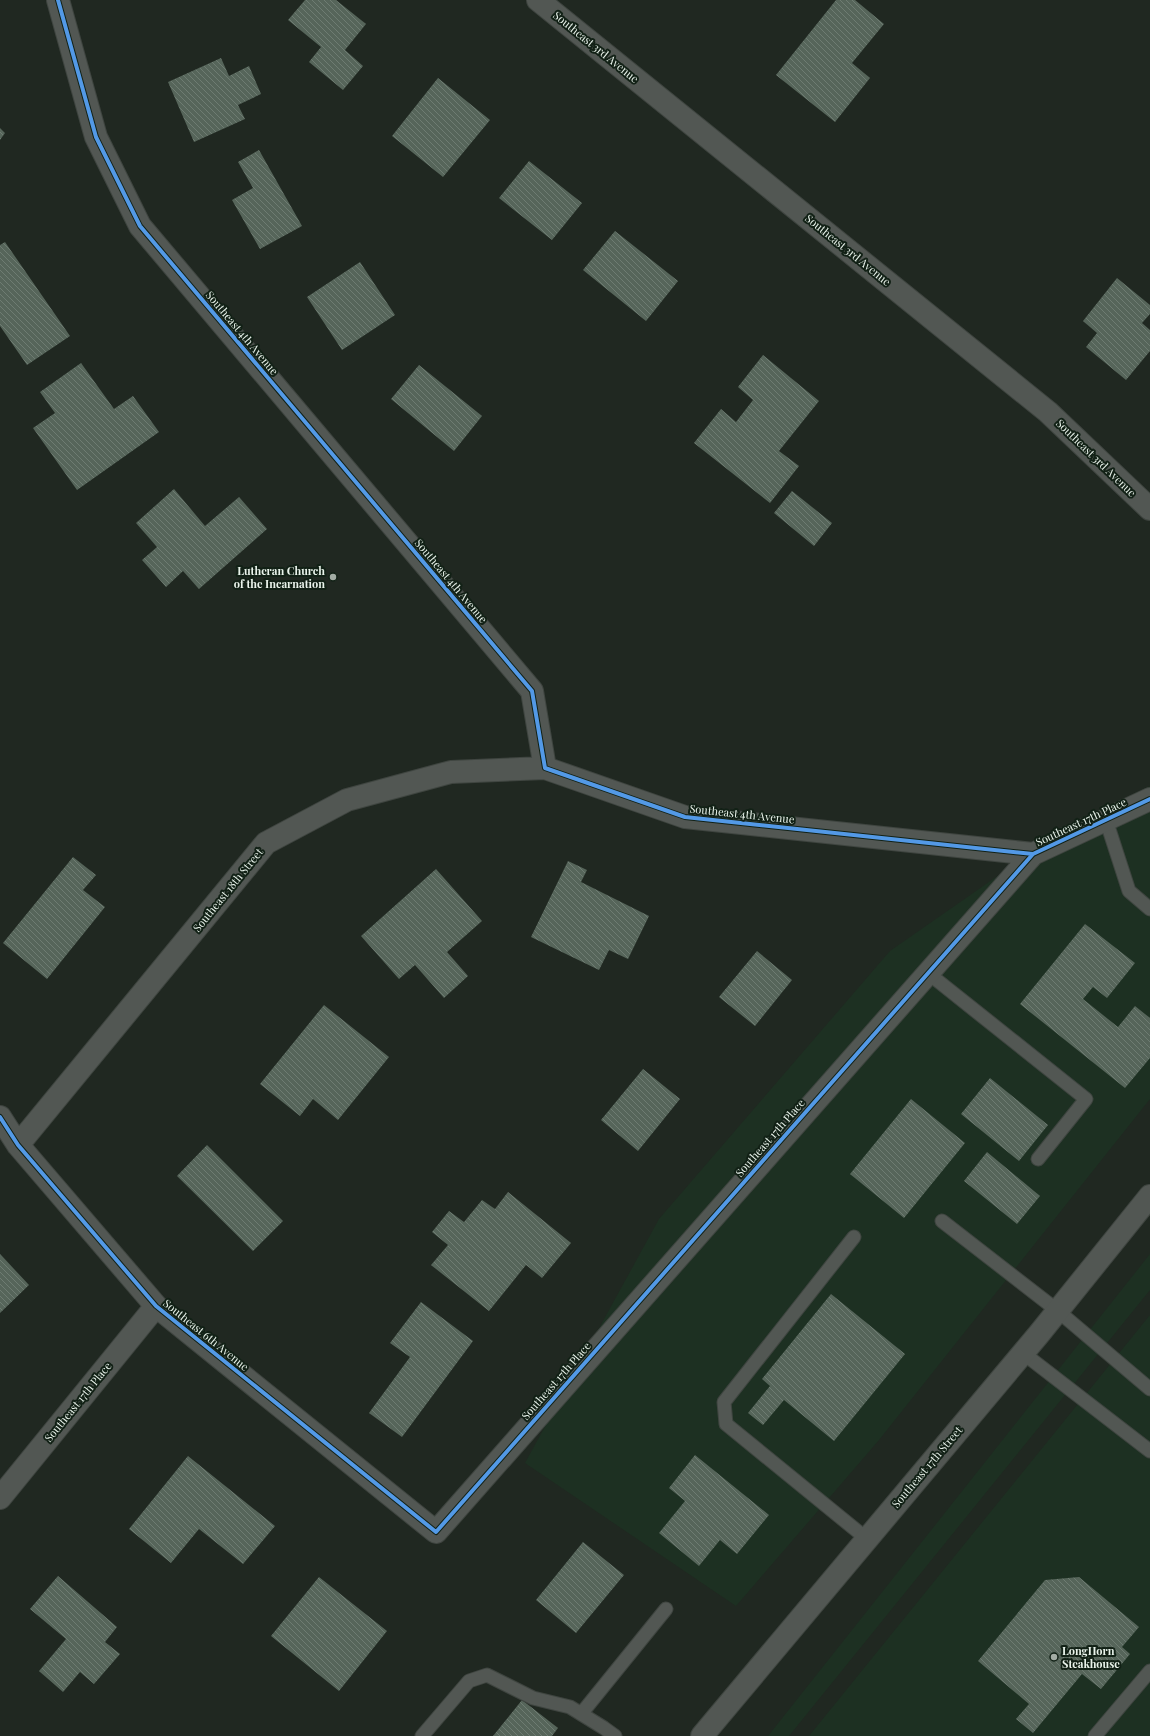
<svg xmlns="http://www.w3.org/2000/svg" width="1150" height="1736" font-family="'Playfair Display',serif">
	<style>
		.built { fill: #1d3022 }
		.building { fill: url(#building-back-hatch) }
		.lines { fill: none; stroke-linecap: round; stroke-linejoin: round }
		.lane-casing { stroke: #3f4540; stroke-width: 15 }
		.street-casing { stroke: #3f4540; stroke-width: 24 }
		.secondary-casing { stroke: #3f4540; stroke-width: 24 }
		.lane { stroke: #525753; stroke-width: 13 }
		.street { stroke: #525753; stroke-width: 22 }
		.secondary { stroke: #525753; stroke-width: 22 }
		.cycleway-casing { stroke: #122116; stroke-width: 6 }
		.cycleway { stroke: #5399e6; stroke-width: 4 }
		.poi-dot { fill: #a3aca4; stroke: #122116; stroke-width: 1.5 }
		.labels { text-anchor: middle; stroke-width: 4; stroke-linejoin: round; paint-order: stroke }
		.street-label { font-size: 11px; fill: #e9f3eb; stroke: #122116 }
		.poi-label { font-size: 11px; font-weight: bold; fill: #e9f3eb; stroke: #122116; text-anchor: end }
	</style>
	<defs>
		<pattern id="building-back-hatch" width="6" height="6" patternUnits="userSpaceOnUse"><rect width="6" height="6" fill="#56655a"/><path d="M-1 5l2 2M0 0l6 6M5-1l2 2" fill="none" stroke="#6e7c72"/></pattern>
	</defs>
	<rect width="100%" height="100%" fill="#202821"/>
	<!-- built -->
	<path class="built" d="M 1150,786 L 1150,1099 L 879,1440 L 736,1606 L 525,1463 L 659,1219 L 890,951 L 1075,822 Z
		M 1150,1254 L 1150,1290 L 789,1736 L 768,1736 Z
		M 1150,1315 L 1150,1736 L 809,1736 Z"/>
	<!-- building -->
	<path class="building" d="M 305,0 L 336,0 L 366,24 L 345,50 L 363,66 L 343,90 L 309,62 L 321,47 L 288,20 Z
		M 836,0 L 855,0 L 884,24 L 852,63 L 870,78 L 835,122 L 776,75 Z
		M 221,58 L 229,76 L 249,66 L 261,94 L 238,105 L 245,119 L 194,142 L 168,82 Z
		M 438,78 L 490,120 L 443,177 L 392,136 Z
		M 0,128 L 5,133 L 0,140 Z
		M 259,150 L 302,226 L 260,249 L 232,200 L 253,188 L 238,162 Z
		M 529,161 L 582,203 L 552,240 L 499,198 Z
		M 615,231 L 678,281 L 646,321 L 583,270 Z
		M 5,242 L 70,336 L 27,365 L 0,326 L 0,245 Z
		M 360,262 L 395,315 L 342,350 L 307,297 Z
		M 1117,278 L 1150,305 L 1150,314 L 1142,323 L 1150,330 L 1150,351 L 1126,380 L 1086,347 L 1097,333 L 1083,321 Z
		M 763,355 L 819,401 L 779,451 L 799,466 L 770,503 L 694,443 L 721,409 L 736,422 L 753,400 L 738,387 Z
		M 81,363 L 114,409 L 133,396 L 159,432 L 77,490 L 33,428 L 55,413 L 40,392 Z
		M 419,365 L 482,416 L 454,451 L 391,399 Z
		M 174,489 L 205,526 L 239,497 L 267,529 L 199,589 L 183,571 L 166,587 L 142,560 L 157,547 L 136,523 Z
		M 792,491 L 832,523 L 814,546 L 774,513 Z
		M 73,857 L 96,875 L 83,890 L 105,907 L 47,979 L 3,943 Z
		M 568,861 L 587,870 L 581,882 L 649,916 L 628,959 L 609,950 L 599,970 L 531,937 Z
		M 436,869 L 482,921 L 447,952 L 468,976 L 444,998 L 415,965 L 399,979 L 361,936 Z
		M 1085,924 L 1135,963 L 1107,998 L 1093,987 L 1083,999 L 1118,1027 L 1135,1006 L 1150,1018 L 1150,1058 L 1125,1088 L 1020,1004 Z
		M 757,951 L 792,980 L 755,1026 L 719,997 Z
		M 324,1005 L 389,1057 L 338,1120 L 313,1099 L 300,1116 L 260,1084 Z
		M 643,1069 L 680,1099 L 638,1151 L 601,1120 Z
		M 990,1078 L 1048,1125 L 1019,1161 L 961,1114 Z
		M 911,1099 L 965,1143 L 904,1218 L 850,1174 Z
		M 207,1145 L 283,1221 L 253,1251 L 177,1176 Z
		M 987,1152 L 1040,1196 L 1017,1224 L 964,1181 Z
		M 508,1192 L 571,1243 L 542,1278 L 526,1265 L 489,1311 L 431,1265 L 448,1245 L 432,1232 L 449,1211 L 464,1222 L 482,1200 L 495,1209 Z
		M 0,1254 L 29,1285 L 0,1313 Z
		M 831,1294 L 905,1354 L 834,1441 L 784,1400 L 763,1425 L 748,1413 L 770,1386 L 762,1379 Z
		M 421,1302 L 473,1341 L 402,1437 L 369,1413 L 410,1357 L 390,1343 Z
		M 695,1455 L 769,1515 L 737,1554 L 720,1540 L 699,1566 L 659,1533 L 685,1501 L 669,1488 Z
		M 188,1456 L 275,1526 L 243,1564 L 199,1529 L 171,1563 L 129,1529 Z
		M 583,1542 L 624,1575 L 576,1633 L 536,1600 Z
		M 58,1576 L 117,1627 L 105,1642 L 120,1654 L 94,1684 L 80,1672 L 63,1692 L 39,1671 L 66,1639 L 30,1609 Z
		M 319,1577 L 387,1631 L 339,1691 L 271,1636 Z
		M 1079,1577 L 1139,1627 L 1122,1647 L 1130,1654 L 1101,1689 L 1082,1674 L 1033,1733 L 1016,1719 L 1029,1704 L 978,1661 L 1045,1580 Z
		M 522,1700 L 558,1728 L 552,1736 L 493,1736 Z"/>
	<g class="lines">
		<!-- lane casing -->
		<g class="lane-casing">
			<path id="lane" d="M 1106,820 L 1129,891 L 1150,909
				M 928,973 L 1086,1099 L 1038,1159
				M 942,1221 L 1058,1311 L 1150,1389
				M 854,1237 L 724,1402 L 726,1424 L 867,1539
				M 1023,1353 L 1150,1451
				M 581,1714 L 666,1609
				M 422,1736 L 469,1681 L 487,1675 L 533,1698 L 570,1707 L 604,1728 L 615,1736
				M 1095,1736 L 1150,1671"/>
		</g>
		<!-- street casing -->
		<g class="street-casing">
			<path id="street" d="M 58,0 L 96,137 L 140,226 L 532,691 L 545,768 L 685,817 L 1033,854
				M 0,1117 L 18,1145 L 156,1306 L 436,1532 L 1033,854 L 1150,799
				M 18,1145 L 266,843 L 347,800 L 451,772 L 545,768
				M 0,1498 L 156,1306"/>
		</g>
		<!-- secondary casing -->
		<g class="secondary-casing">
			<path id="secondary" d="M 538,0 L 1048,412 L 1150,509
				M 702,1736 L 1039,1334 L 1150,1196"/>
		</g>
		<!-- lane -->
		<use href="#lane" class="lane"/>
		<!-- street -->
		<use href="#street" class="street"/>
		<!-- secondary -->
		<use href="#secondary" class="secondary"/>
		<!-- cycleway casing -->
		<g class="cycleway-casing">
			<path id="cycleway" d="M 58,0 L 96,137 L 140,226 L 532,691 L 545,768 L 685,817 L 1033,854
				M 0,1117 L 18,1145 L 156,1306 L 436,1532 L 1033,854 L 1150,799"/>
		</g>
		<!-- cycleway -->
		<use href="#cycleway" class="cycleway"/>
	</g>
	<!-- markers -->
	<g class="poi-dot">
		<circle cx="333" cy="577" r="4"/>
		<circle cx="1054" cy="1657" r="4"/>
	</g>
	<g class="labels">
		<!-- street labels -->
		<g class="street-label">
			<text transform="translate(596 47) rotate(39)" y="4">Southeast 3rd Avenue</text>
			<text transform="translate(848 250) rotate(39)" y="4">Southeast 3rd Avenue</text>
			<text transform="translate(242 333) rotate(50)" y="4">Southeast 4th Avenue</text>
			<text transform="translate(1096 458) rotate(44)" y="4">Southeast 3rd Avenue</text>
			<text transform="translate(451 581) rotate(50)" y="4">Southeast 4th Avenue</text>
			<text transform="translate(742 814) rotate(6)" y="4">Southeast 4th Avenue</text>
			<text transform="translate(1081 822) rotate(-25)" y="4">Southeast 17th Place</text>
			<text transform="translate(228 890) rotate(-51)" y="4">Southeast 18th Street</text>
			<text transform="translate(770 1138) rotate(-49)" y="4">Southeast 17th Place</text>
			<text transform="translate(206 1335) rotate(39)" y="4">Southeast 6th Avenue</text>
			<text transform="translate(556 1381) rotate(-49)" y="4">Southeast 17th Place</text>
			<text transform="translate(78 1402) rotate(-51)" y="4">Southeast 17th Place</text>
			<text transform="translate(927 1467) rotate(-50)" y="4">Southeast 17th Street</text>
		</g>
		<!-- poi labels -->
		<g class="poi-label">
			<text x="325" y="575">Lutheran Church<tspan x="325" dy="13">of the Incarnation</tspan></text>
			<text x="1062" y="1655" text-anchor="start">LongHorn<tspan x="1062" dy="13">Steakhouse</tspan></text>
		</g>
	</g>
</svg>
